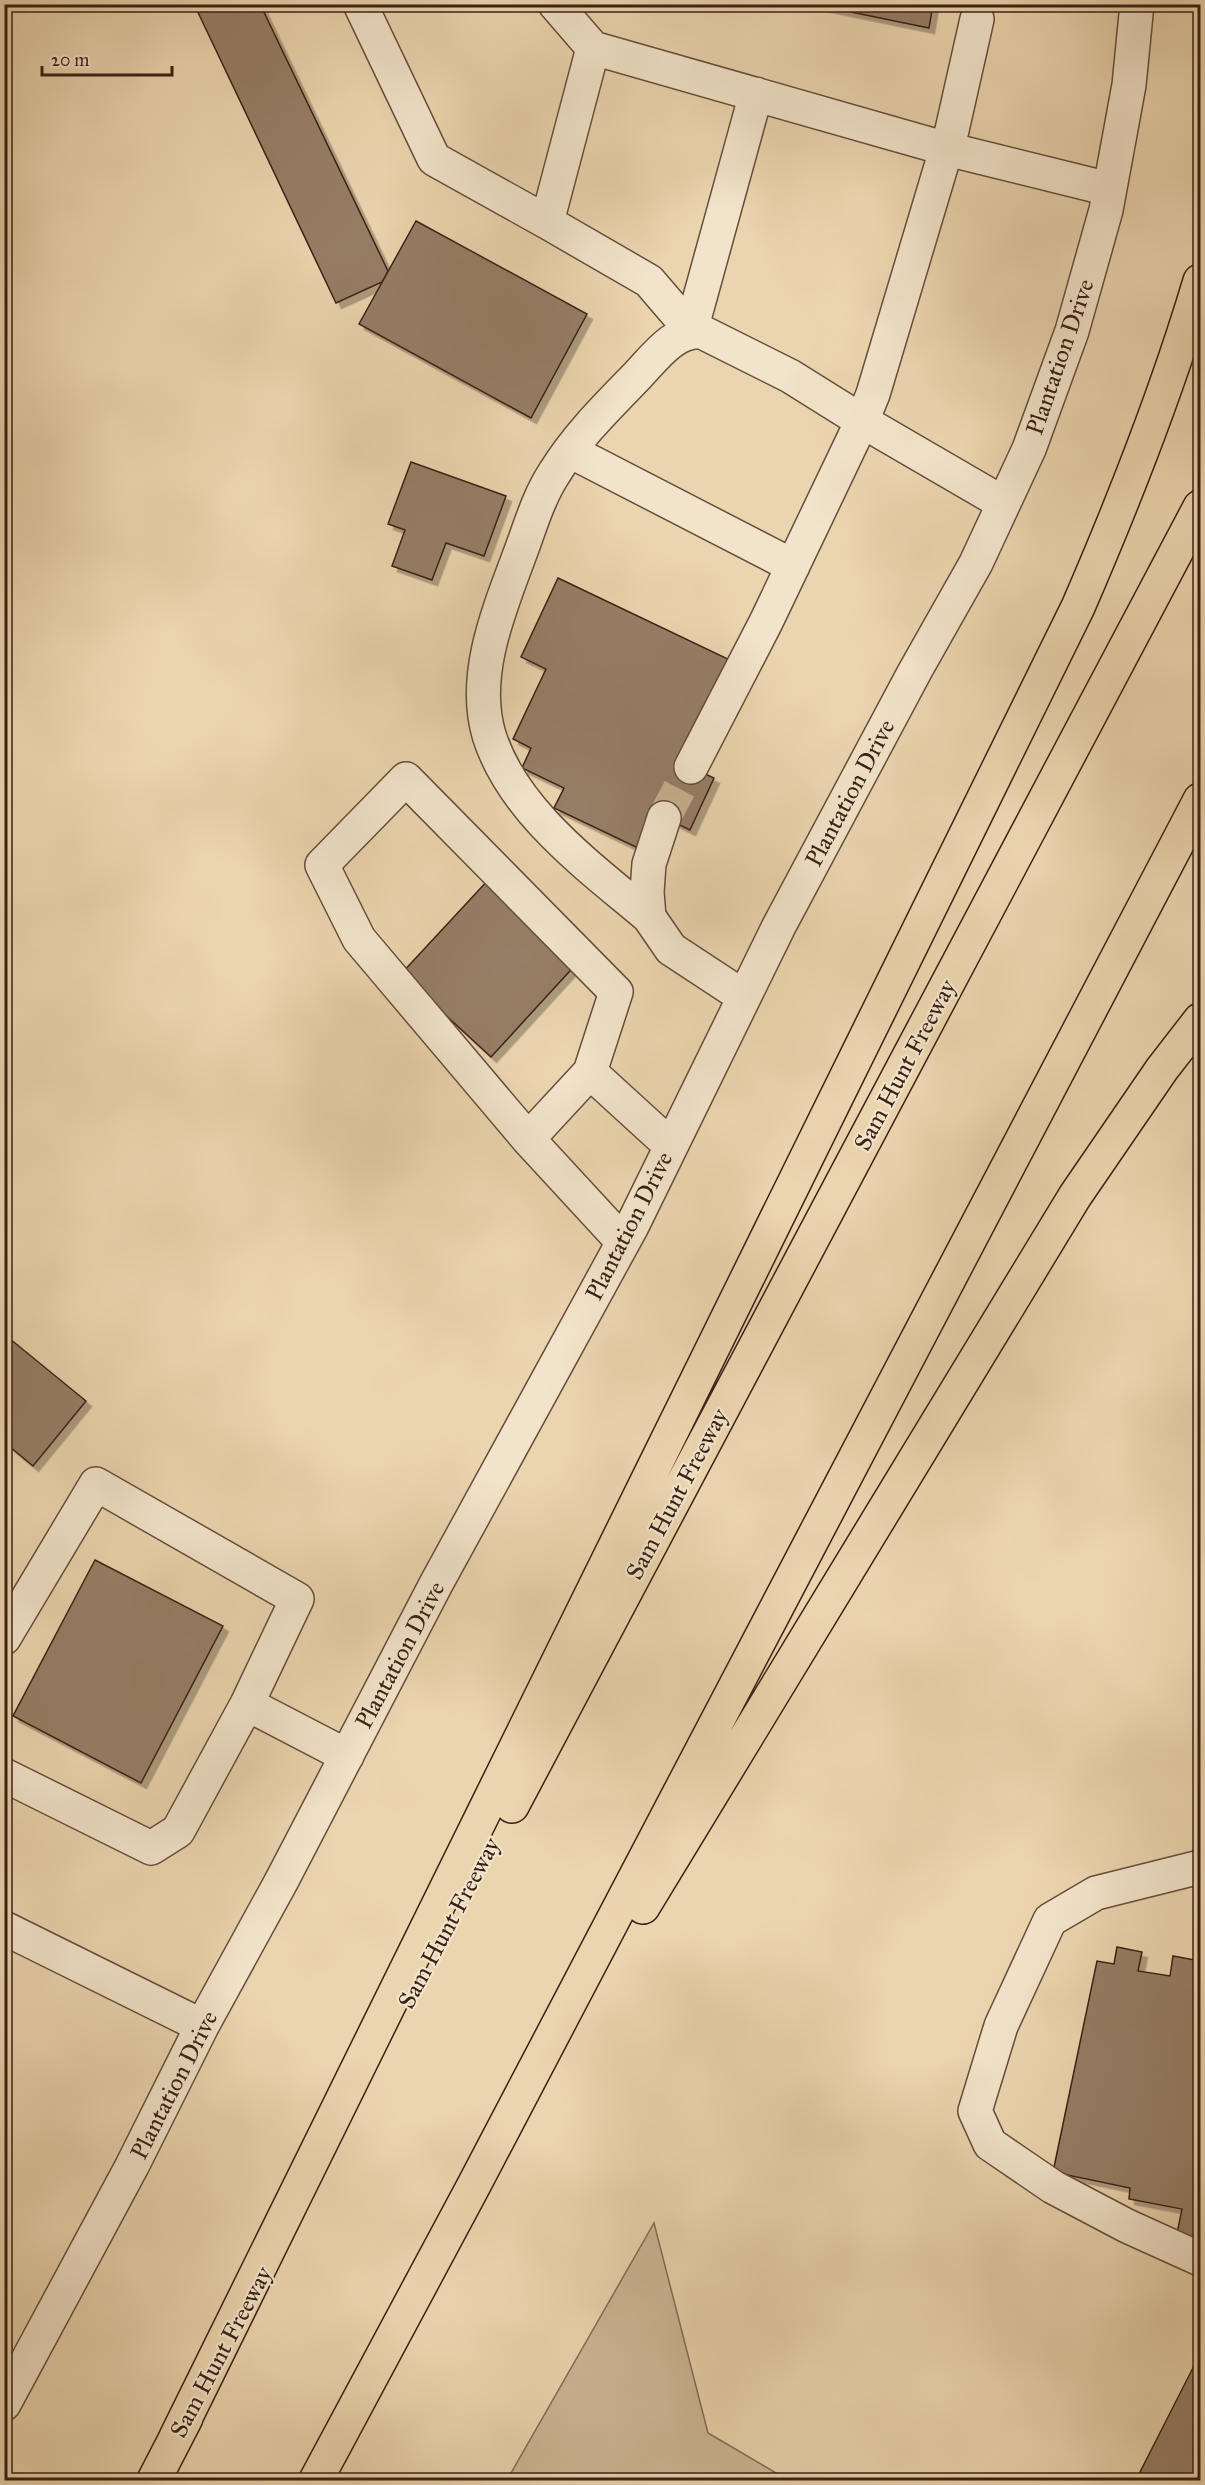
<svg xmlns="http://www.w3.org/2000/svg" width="1205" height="2485" font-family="'IM FELL Great Primer',serif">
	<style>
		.green { fill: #cdb695; stroke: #846b56; stroke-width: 1.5 }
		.building { fill: #967e66; stroke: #3a2016; stroke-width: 1.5; filter: url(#shadow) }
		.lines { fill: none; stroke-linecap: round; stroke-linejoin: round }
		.minor-tunnel { stroke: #c8b190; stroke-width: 33; stroke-dasharray: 33 16; stroke-linecap: butt }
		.minor-casing { stroke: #664d3c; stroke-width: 36 }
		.highway-casing { stroke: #3a2016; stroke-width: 36 }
		.minor { stroke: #f2e4cb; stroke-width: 33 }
		.highway { stroke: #ebd5af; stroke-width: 33 }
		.labels { text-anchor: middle; stroke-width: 4.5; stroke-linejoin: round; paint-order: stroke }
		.street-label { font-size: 24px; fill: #3a2016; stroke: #f2e4cb }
	</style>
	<defs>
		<filter id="shadow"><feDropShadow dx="5.5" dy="5.5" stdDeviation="0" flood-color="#0004"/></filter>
	</defs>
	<rect width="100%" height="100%" fill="#ebd5af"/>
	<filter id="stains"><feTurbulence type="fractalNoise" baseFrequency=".00333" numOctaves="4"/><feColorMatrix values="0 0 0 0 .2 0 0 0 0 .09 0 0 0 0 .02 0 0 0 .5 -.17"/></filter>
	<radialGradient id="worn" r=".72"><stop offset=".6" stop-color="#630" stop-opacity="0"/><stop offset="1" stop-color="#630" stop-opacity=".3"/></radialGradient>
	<!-- green -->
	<path class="green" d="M 654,2223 L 708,2433 L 788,2480 L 507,2480 Z"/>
	<!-- building -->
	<path class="building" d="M 194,4 L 260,4 L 388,271 L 382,282 L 336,303 Z
		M 812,4 L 933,4 L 929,28 Z
		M 416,221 L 587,314 L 531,418 L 359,324 Z
		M 411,462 L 506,496 L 484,556 L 446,543 L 432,580 L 392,566 L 405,530 L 388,524 Z
		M 558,578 L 730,660 L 682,763 L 714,778 L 690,830 L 655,813 L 638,848 L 554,808 L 564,788 L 522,768 L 531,748 L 513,739 L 546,669 L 521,657 Z
		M 490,878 L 579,961 L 491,1057 L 401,974 Z
		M 4,1334 L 86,1401 L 33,1466 L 4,1442 Z
		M 95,1560 L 223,1626 L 141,1783 L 13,1716 Z
		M 1117,1947 L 1142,1952 L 1138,1971 L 1170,1976 L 1173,1956 L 1200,1961 L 1200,2248 L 1175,2243 L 1182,2209 L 1129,2199 L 1130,2188 L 1053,2172 L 1097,1961 L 1114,1964 Z
		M 1200,2354 L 1200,2480 L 1136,2480 Z"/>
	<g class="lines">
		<!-- minor-tunnel -->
		<path class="minor-tunnel" d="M 664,818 L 691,767"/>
		<!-- minor casing -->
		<g class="minor-casing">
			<path id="minor" d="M 360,4 L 434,159 L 547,222
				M 555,4 L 593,48
				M 977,19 L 952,130 L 873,394 L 862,421 L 1003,503
				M 691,330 L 649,281 L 547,222 L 593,48 L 947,149 L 1109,189
				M 691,330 L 756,94
				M 570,451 L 793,566
				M 664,818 L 649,864 L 647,892 L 649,917 L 671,949 L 744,997
				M 649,917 C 590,867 513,812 489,735 C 471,674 500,608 521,551 C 531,524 539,496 555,472 C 577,436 608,406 638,375 C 655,357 675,329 702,332 L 790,376 L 862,421 L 766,622 L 691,767
				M 590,1072 L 671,1146
				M 528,1139 L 590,1072 L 616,992 L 406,779 L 322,865 L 359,939 L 528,1139 L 623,1242
				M 4,1638 L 96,1484 L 297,1599 L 247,1704 L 178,1831 L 151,1848 L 4,1775
				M 247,1704 L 347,1756
				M 1200,1867 L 1096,1893 L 1050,1920 L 1001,2026 L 975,2111 L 990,2144 L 1053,2187 L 1127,2226 L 1200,2259
				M 4,1928 L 202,2026
				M 4,2404 L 132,2166 L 202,2026 L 282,1880 L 436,1584 L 632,1226 L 779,926 L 915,671 L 976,563 L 1029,449 L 1072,331 L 1106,210 L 1129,85 L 1137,4"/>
		</g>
		<!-- highway casing -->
		<g class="highway-casing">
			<path id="highway" d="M 512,1806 L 1200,507
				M 643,1907 L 1075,1196 L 1162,1069 L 1200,1020
				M 176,2437 L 1078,607 C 1124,501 1167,392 1200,281
				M 154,2480 L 186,2418
				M 316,2480 L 474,2185 L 1200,800"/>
		</g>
		<!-- minor -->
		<use href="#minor" class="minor"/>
		<!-- highway -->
		<use href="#highway" class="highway"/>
	</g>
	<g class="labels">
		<!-- street labels -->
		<g class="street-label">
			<text transform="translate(1060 357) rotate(-71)" y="8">Plantation Drive</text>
			<text transform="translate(850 793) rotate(-62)" y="8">Plantation Drive</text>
			<text transform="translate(905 1065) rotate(-62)" y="8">Sam Hunt Freeway</text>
			<text transform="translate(629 1226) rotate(-63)" y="8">Plantation Drive</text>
			<text transform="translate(677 1494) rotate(-62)" y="8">Sam Hunt Freeway</text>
			<text transform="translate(400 1655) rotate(-62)" y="8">Plantation Drive</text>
			<text transform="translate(449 1923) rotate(-62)" y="8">Sam Hunt Freeway</text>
			<text transform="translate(174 2085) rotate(-63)" y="8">Plantation Drive</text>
			<text transform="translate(221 2352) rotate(-62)" y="8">Sam Hunt Freeway</text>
		</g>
	</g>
	<!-- margin -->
	<rect width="1205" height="2485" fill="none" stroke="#ebd5af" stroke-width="24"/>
	<rect x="6" y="6" width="1193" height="2473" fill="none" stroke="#3a2016" stroke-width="3"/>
	<rect x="12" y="12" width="1181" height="2461" fill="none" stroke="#3a2016" stroke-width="1.5"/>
	<!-- scale -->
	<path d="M42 66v9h130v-9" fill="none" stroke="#3a2016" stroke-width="3"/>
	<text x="51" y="66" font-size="18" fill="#3a2016" stroke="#f2e4cb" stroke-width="4.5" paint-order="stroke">20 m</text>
	<rect width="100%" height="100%" filter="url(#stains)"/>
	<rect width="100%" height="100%" fill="url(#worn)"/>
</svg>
